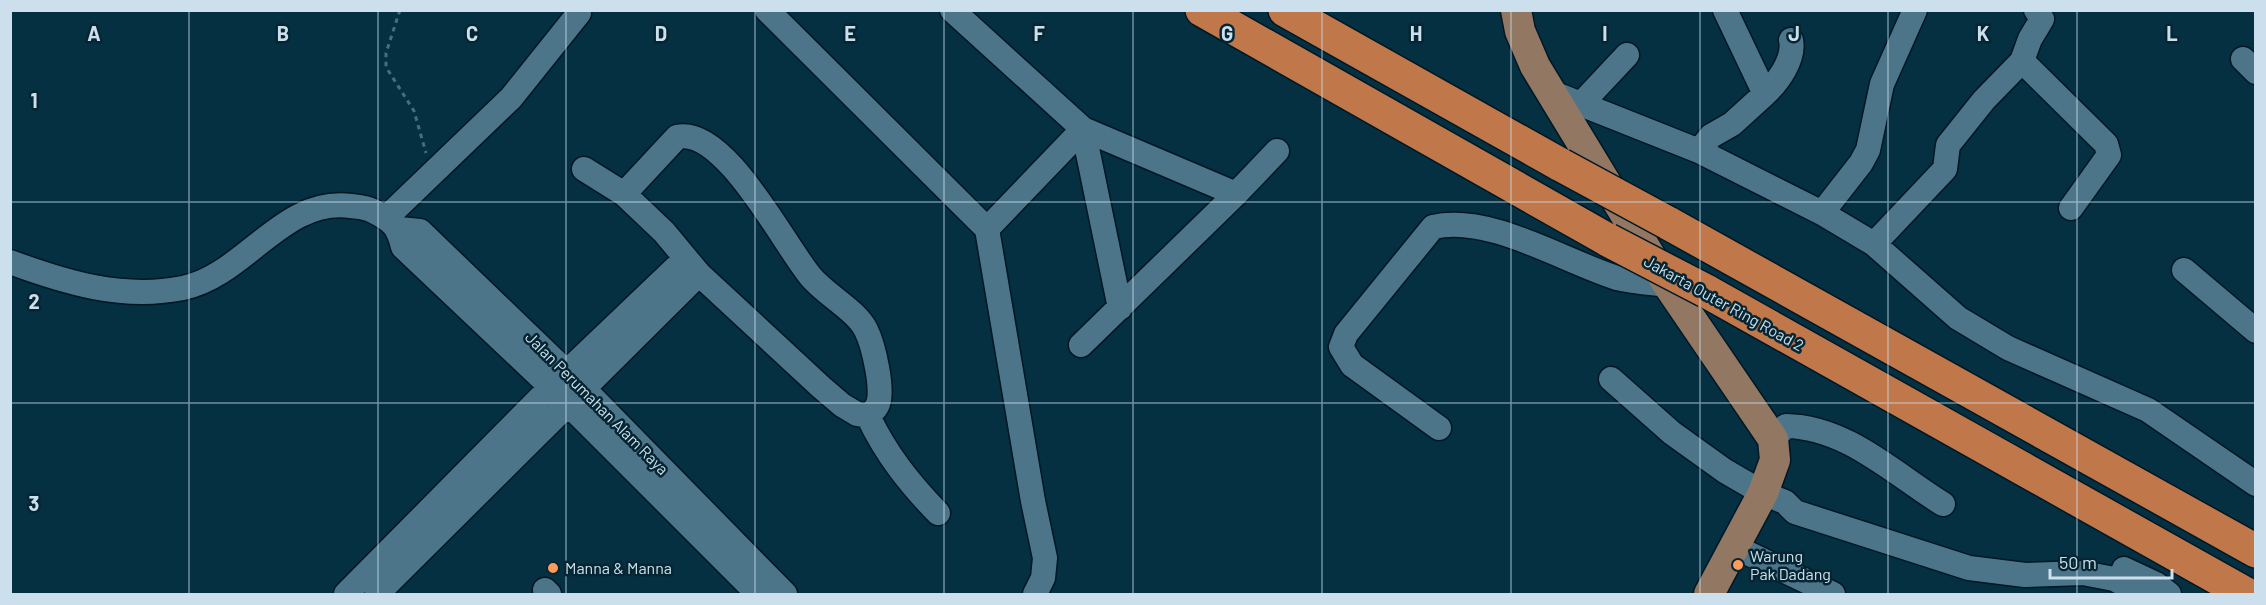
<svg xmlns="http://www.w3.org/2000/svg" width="2266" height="605" font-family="Barlow,sans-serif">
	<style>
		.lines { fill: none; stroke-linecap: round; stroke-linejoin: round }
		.minor-casing { stroke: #001724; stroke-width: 27 }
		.major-casing { stroke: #001724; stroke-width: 33 }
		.highway-casing { stroke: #001724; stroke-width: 36 }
		.path { stroke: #4a6d7d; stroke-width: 3; stroke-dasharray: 4.5 4.5; stroke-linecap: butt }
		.minor { stroke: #4d7589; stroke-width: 24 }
		.major { stroke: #927763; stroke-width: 30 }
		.highway { stroke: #c0784a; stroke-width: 33 }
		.highway-bridge-casing { stroke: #001724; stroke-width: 36; stroke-linecap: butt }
		.highway-bridge { stroke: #c0784a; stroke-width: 33 }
		.grid { fill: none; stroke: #cbe0ec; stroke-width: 1.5; stroke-opacity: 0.55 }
		.poi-dot { fill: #ff9b5a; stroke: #062533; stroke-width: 2 }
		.labels { text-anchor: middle; stroke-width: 5; stroke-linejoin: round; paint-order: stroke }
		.street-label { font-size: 16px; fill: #cbe0ec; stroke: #062533 }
		.poi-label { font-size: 16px; fill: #cbe0ec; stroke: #062533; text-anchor: start }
		.grid-label { font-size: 20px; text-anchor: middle; font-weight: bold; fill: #cbe0ec; stroke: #062533; stroke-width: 5; stroke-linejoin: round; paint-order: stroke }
	</style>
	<rect width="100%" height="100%" fill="#053042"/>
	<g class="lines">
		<!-- minor casing -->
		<g class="minor-casing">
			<path id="minor" d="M 767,10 L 987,229 L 1033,501 L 1045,558 L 1043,578 L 1035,594
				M 952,10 L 1083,129 L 1120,308
				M 2243,59 L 2256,72
				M 2022,61 L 2106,144 L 2109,155 L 2071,208
				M 1553,93 L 1699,151 L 1822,213 L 1874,244 L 1958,318 L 2008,348 L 2148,410 L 2256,484
				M 1765,94 C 1778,82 1795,59 1791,40
				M 1582,103 L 1627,55
				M 1699,151 L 1711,136 L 1732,124 L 1765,94 L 1725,10
				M 584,169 L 624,194 L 664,232 L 699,274 L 821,387 L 842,405 L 857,414 L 868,416 C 886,454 909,483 938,513
				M 624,194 L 677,137 C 724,125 784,245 811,277 C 826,295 857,311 866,330 C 873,344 885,392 877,406 C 876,409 871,413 868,416
				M 1822,213 L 1861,163 L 1868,150 L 1882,84 L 1915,10
				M 386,218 L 511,98 L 579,13
				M 399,229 L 420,231 L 583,388 L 785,594
				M 987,229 L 1083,129 L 1236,194
				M 1874,244 L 1945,169 L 1948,145 L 1984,100 L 2022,61 L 2030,39 L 2042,19 L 2036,10
				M 10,262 C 67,283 123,300 183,288 C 246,275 282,197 351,206 C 359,207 366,207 373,211 C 393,221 398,226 403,247 L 551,387 L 758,594
				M 2184,270 L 2256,331
				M 1081,345 L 1236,194 L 1277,151
				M 1611,379 L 1672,433 L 1725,471 L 1763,493 L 1785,502 L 1795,512 L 1969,568 L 2025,575 L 2083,573 L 2114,579 L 2142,594
				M 1439,428 L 1352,365 L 1341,347 L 1346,334 L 1433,227 C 1490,214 1563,261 1617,278 C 1634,282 1651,283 1668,285
				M 1773,439 L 1786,426 C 1847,427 1894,474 1943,504
				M 1735,547 L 1833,594
				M 2124,569 L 2156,584 L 2169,594
				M 545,590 L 549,594
				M 346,594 L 551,387 L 685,259
				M 377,594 L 699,274"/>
		</g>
		<!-- major casing -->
		<g class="major-casing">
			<path id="major" d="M 1516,10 L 1520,31 L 1535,66 L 1668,285 L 1773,439 L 1775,460 L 1763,493 L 1709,594"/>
		</g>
		<!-- highway casing -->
		<g class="highway-casing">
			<path id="highway" d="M 1202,10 L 1608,240
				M 1285,10 L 1561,165
				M 1668,223 L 2256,551
				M 1706,291 L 2246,594"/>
		</g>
		<!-- path -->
		<path class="path" d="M 400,10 L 386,53 L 386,67 L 414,111 L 426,153"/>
		<!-- minor -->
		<use href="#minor" class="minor"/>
		<!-- major -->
		<use href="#major" class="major"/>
		<!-- highway -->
		<use href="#highway" class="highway"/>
		<!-- highway-bridge casing -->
		<g class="highway-bridge-casing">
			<path id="highway-bridge" d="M 1561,165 L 1668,223
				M 1608,240 L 1706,291"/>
		</g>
		<!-- highway-bridge -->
		<use href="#highway-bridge" class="highway-bridge"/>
	</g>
	<!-- grid -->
	<path class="grid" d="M 189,10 L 189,594M 378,10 L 378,594M 566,10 L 566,594M 755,10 L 755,594M 944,10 L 944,594M 1133,10 L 1133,594M 1322,10 L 1322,594M 1511,10 L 1511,594M 1700,10 L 1700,594M 1888,10 L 1888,594M 2077,10 L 2077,594M 10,202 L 2256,202M 10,403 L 2256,403"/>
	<!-- markers -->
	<g class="poi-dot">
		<circle cx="1738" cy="565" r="6"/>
		<circle cx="553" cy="568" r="6"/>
	</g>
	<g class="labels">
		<!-- street labels -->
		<g class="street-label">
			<text transform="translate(1724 303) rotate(29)" y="6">Jakarta Outer Ring Road 2</text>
			<text transform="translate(597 403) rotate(45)" y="6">Jalan Perumahan Alam Raya</text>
		</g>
		<!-- poi labels -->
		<g class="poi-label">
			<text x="1750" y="562">Warung<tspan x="1750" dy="18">Pak Dadang</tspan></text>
			<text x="565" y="574">Manna &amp; Manna</text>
		</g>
	</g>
	<g class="grid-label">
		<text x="94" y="41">A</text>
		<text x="283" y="41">B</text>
		<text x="472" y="41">C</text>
		<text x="661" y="41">D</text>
		<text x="850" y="41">E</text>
		<text x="1039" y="41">F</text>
		<text x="1227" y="41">G</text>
		<text x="1416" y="41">H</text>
		<text x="1605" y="41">I</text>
		<text x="1794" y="41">J</text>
		<text x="1983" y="41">K</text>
		<text x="2172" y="41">L</text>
		<text x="34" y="108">1</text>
		<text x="34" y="309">2</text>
		<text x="34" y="511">3</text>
	</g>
	<!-- border -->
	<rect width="2266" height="605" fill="none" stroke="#cbe0ec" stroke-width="24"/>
	<!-- scale -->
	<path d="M2050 569v9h122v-9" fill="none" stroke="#cbe0ec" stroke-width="3"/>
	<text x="2059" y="569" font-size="18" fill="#cbe0ec" stroke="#062533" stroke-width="4.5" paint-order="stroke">50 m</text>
</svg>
